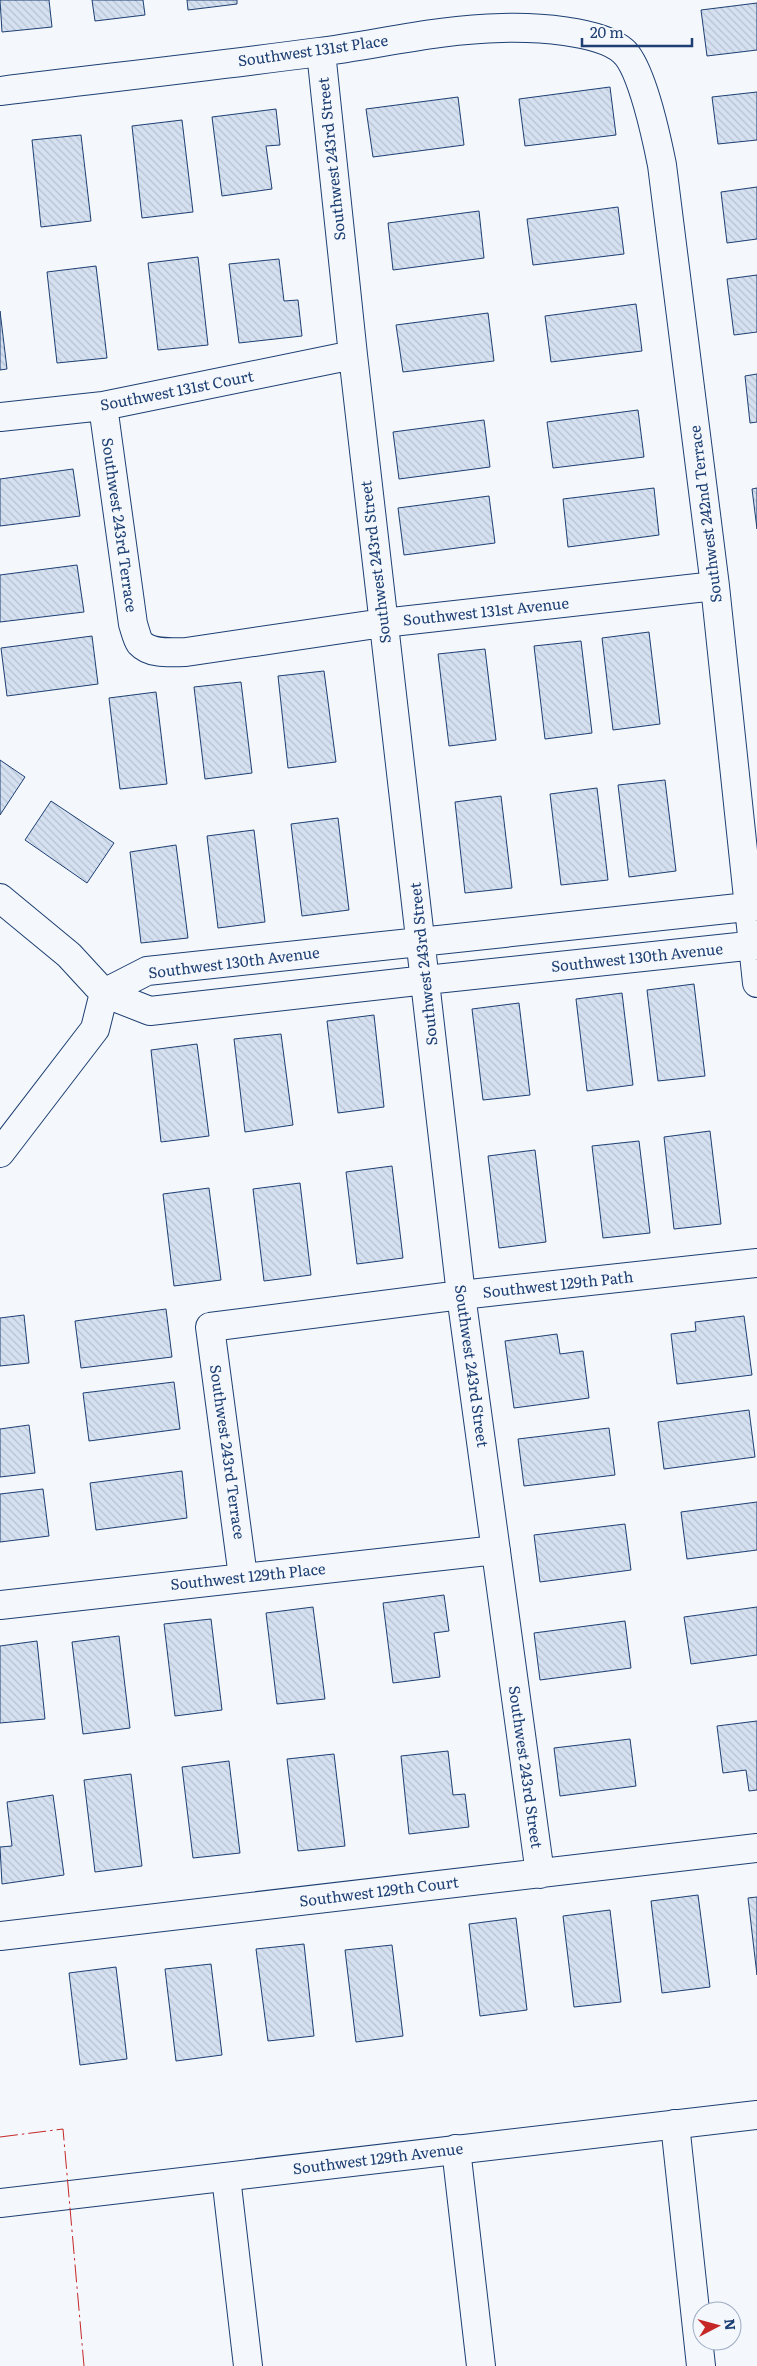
<svg xmlns="http://www.w3.org/2000/svg" width="757" height="2366" font-family="Literata,serif">
	<style>
		.building { fill: url(#building-back-hatch); stroke: #1d3f73 }
		.lines { fill: none; stroke-linecap: round; stroke-linejoin: round }
		.street-casing { stroke: #1d3f73; stroke-width: 30 }
		.secondary-casing { stroke: #1d3f73; stroke-width: 30 }
		.street { stroke: #f4f7fb; stroke-width: 28 }
		.secondary { stroke: #f4f7fb; stroke-width: 28 }
		.power { stroke: #c62828; stroke-width: 1; stroke-dasharray: 18 4 2.5 4; stroke-linecap: butt }
		.labels { text-anchor: middle; stroke-width: 4; stroke-linejoin: round; paint-order: stroke }
		.street-label { font-size: 15px; fill: #1d3f73; stroke: #f4f7fb }
	</style>
	<defs>
		<pattern id="building-back-hatch" width="6" height="6" patternUnits="userSpaceOnUse" patternTransform="scale(1.25)"><rect width="6" height="6" fill="#d5e0f0"/><path d="M-1 5l2 2M0 0l6 6M5-1l2 2" fill="none" stroke="#b6c1d1"/></pattern>
	</defs>
	<rect width="100%" height="100%" fill="#f4f7fb"/>
	<!-- building -->
	<path class="building" d="M 0,0 L 49,0 L 52,27 L 2,32 Z
		M 92,0 L 143,0 L 145,15 L 95,21 Z
		M 187,0 L 237,0 L 237,4 L 188,10 Z
		M 757,3 L 757,50 L 707,56 L 701,10 Z
		M 610,87 L 616,135 L 525,146 L 519,99 Z
		M 757,92 L 757,140 L 718,144 L 712,97 Z
		M 458,97 L 464,145 L 373,157 L 366,109 Z
		M 276,109 L 280,145 L 266,146 L 272,189 L 222,196 L 212,117 Z
		M 182,120 L 193,212 L 142,218 L 132,126 Z
		M 81,135 L 91,221 L 41,227 L 32,140 Z
		M 757,187 L 757,239 L 727,243 L 721,192 Z
		M 618,207 L 624,254 L 533,265 L 527,219 Z
		M 479,211 L 484,258 L 393,270 L 388,223 Z
		M 198,257 L 208,345 L 158,350 L 148,263 Z
		M 279,259 L 284,301 L 298,300 L 302,336 L 239,343 L 229,264 Z
		M 96,266 L 107,358 L 57,363 L 47,272 Z
		M 757,275 L 757,332 L 734,335 L 727,279 Z
		M 636,304 L 642,351 L 551,362 L 545,316 Z
		M 0,311 L 7,369 L 0,370 Z
		M 488,313 L 494,361 L 403,372 L 396,325 Z
		M 757,374 L 757,422 L 750,423 L 745,376 Z
		M 638,410 L 644,457 L 553,468 L 547,422 Z
		M 484,420 L 490,467 L 399,479 L 393,432 Z
		M 73,469 L 80,516 L 0,526 L 0,479 Z
		M 654,488 L 659,535 L 568,547 L 563,499 Z
		M 757,488 L 757,529 L 752,489 Z
		M 489,496 L 495,543 L 404,555 L 398,508 Z
		M 77,565 L 84,612 L 0,622 L 0,575 Z
		M 649,632 L 660,724 L 613,730 L 602,638 Z
		M 92,636 L 98,684 L 7,696 L 1,648 Z
		M 581,641 L 592,733 L 545,739 L 534,646 Z
		M 485,649 L 496,740 L 449,746 L 438,654 Z
		M 324,671 L 336,762 L 288,768 L 278,676 Z
		M 241,682 L 252,773 L 205,779 L 194,687 Z
		M 156,692 L 167,784 L 120,789 L 109,698 Z
		M 0,760 L 25,777 L 0,815 Z
		M 665,780 L 676,871 L 629,877 L 618,785 Z
		M 597,788 L 608,880 L 561,885 L 550,794 Z
		M 501,796 L 512,888 L 465,893 L 455,802 Z
		M 51,801 L 114,843 L 87,883 L 25,840 Z
		M 338,818 L 349,910 L 302,916 L 291,824 Z
		M 254,830 L 265,922 L 218,928 L 207,836 Z
		M 176,845 L 188,938 L 141,943 L 130,852 Z
		M 694,984 L 705,1076 L 658,1081 L 647,990 Z
		M 622,993 L 633,1085 L 587,1091 L 576,999 Z
		M 519,1003 L 530,1095 L 483,1100 L 472,1009 Z
		M 374,1015 L 384,1107 L 338,1113 L 327,1021 Z
		M 281,1034 L 293,1125 L 245,1132 L 234,1039 Z
		M 197,1044 L 209,1136 L 161,1142 L 151,1050 Z
		M 710,1131 L 721,1224 L 674,1229 L 664,1137 Z
		M 639,1141 L 650,1233 L 603,1238 L 592,1146 Z
		M 535,1150 L 546,1242 L 499,1248 L 488,1156 Z
		M 392,1166 L 403,1258 L 357,1264 L 346,1172 Z
		M 300,1183 L 311,1275 L 264,1281 L 253,1189 Z
		M 209,1188 L 221,1280 L 174,1286 L 163,1194 Z
		M 166,1309 L 172,1357 L 81,1368 L 75,1321 Z
		M 24,1315 L 29,1363 L 0,1366 L 0,1318 Z
		M 744,1316 L 752,1375 L 677,1384 L 671,1334 L 696,1331 L 695,1322 Z
		M 557,1334 L 560,1354 L 583,1351 L 589,1398 L 514,1408 L 505,1341 Z
		M 174,1382 L 180,1429 L 89,1441 L 83,1393 Z
		M 749,1410 L 755,1457 L 664,1469 L 658,1422 Z
		M 29,1425 L 35,1473 L 0,1477 L 0,1429 Z
		M 609,1428 L 615,1475 L 524,1486 L 518,1439 Z
		M 182,1471 L 187,1518 L 96,1530 L 90,1483 Z
		M 43,1489 L 49,1536 L 0,1542 L 0,1494 Z
		M 757,1502 L 757,1550 L 687,1559 L 681,1512 Z
		M 625,1524 L 631,1570 L 540,1582 L 534,1535 Z
		M 444,1595 L 449,1631 L 434,1633 L 440,1677 L 393,1683 L 383,1603 Z
		M 313,1607 L 325,1699 L 277,1704 L 266,1613 Z
		M 757,1607 L 757,1655 L 691,1664 L 684,1617 Z
		M 211,1619 L 222,1710 L 175,1716 L 164,1624 Z
		M 625,1621 L 631,1668 L 540,1680 L 534,1633 Z
		M 119,1636 L 130,1728 L 83,1734 L 72,1642 Z
		M 37,1641 L 45,1719 L 0,1723 L 0,1646 Z
		M 757,1721 L 757,1790 L 749,1791 L 746,1770 L 723,1773 L 717,1726 Z
		M 630,1739 L 636,1786 L 560,1796 L 554,1748 Z
		M 448,1751 L 453,1795 L 465,1794 L 469,1827 L 409,1834 L 401,1756 Z
		M 334,1754 L 345,1846 L 298,1851 L 287,1759 Z
		M 229,1761 L 240,1853 L 193,1858 L 182,1767 Z
		M 131,1774 L 142,1866 L 95,1872 L 84,1780 Z
		M 53,1795 L 64,1875 L 2,1884 L 0,1847 L 12,1846 L 7,1802 Z
		M 698,1895 L 710,1987 L 662,1993 L 651,1901 Z
		M 757,1897 L 757,1975 L 748,1898 Z
		M 610,1910 L 621,2002 L 574,2007 L 563,1916 Z
		M 516,1918 L 527,2010 L 480,2016 L 469,1924 Z
		M 304,1944 L 314,2036 L 268,2041 L 256,1949 Z
		M 392,1945 L 403,2036 L 356,2042 L 345,1950 Z
		M 211,1964 L 222,2055 L 176,2061 L 165,1969 Z
		M 116,1967 L 127,2059 L 80,2065 L 69,1973 Z"/>
	<g class="lines">
		<!-- street casing -->
		<g class="street-casing">
			<path id="street" d="M 321,52 L 353,355 L 461,1295 L 540,1874
				M 0,91 C 106,78 213,66 319,52 C 380,44 441,29 502,28 C 533,27 599,30 623,51 C 642,67 657,140 662,165 L 715,586 L 757,983
				M 103,406 L 133,624 C 135,630 137,639 140,643 C 151,655 172,652 186,652 L 383,623 L 715,586
				M 0,417 L 103,406 L 353,355
				M 0,898 L 69,955 L 104,993 L 150,1011 L 426,980 L 757,945
				M 104,993 L 147,971 L 757,906
				M 0,1153 L 95,1029 L 104,993
				M 243,1577 L 210,1327 L 461,1295 L 757,1263
				M 0,1605 L 496,1550
				M 0,1936 L 757,1848
				M 675,2124 L 701,2366
				M 456,2149 L 481,2366
				M 226,2177 L 248,2366"/>
		</g>
		<!-- secondary casing -->
		<g class="secondary-casing">
			<path id="secondary" d="M 0,2203 L 757,2115"/>
		</g>
		<!-- street -->
		<use href="#street" class="street"/>
		<!-- secondary -->
		<use href="#secondary" class="secondary"/>
		<!-- power -->
		<path class="power" d="M 0,2137 L 63,2129 L 84,2366"/>
	</g>
	<g class="labels">
		<!-- street labels -->
		<g class="street-label">
			<text transform="translate(313 51) rotate(-8)" y="5">Southwest 131st Place</text>
			<text transform="translate(332 159) rotate(-96)" y="5">Southwest 243rd Street</text>
			<text transform="translate(177 391) rotate(-11)" y="5">Southwest 131st Court</text>
			<text transform="translate(706 514) rotate(-97)" y="5">Southwest 242nd Terrace</text>
			<text transform="translate(119 525) rotate(82)" y="5">Southwest 243rd Terrace</text>
			<text transform="translate(376 562) rotate(-97)" y="5">Southwest 243rd Street</text>
			<text transform="translate(486 612) rotate(-6)" y="5">Southwest 131st Avenue</text>
			<text transform="translate(637 958) rotate(-6)" y="5">Southwest 130th Avenue</text>
			<text transform="translate(234 963) rotate(-7)" y="5">Southwest 130th Avenue</text>
			<text transform="translate(424 964) rotate(-96)" y="5">Southwest 243rd Street</text>
			<text transform="translate(558 1285) rotate(-6)" y="5">Southwest 129th Path</text>
			<text transform="translate(471 1366) rotate(82)" y="5">Southwest 243rd Street</text>
			<text transform="translate(227 1452) rotate(82)" y="5">Southwest 243rd Terrace</text>
			<text transform="translate(248 1577) rotate(-6)" y="5">Southwest 129th Place</text>
			<text transform="translate(525 1767) rotate(82)" y="5">Southwest 243rd Street</text>
			<text transform="translate(379 1892) rotate(-7)" y="5">Southwest 129th Court</text>
			<text transform="translate(378 2159) rotate(-7)" y="5">Southwest 129th Avenue</text>
		</g>
	</g>
	<!-- north arrow -->
	<g transform="translate(717 2326) rotate(84)"><circle r="24" fill="#f4f7fb" stroke="#9eadc5"/>
	<path d="M0-4L9 19L0 12L-9 19Z" fill="#c62828"/>
	<text y="-8" font-size="14" font-weight="bold" text-anchor="middle" fill="#1d3f73">N</text>
	</g>
	<!-- scale -->
	<path d="M582 38v8h110v-8" fill="none" stroke="#1d3f73" stroke-width="2.5"/>
	<text x="590" y="38" font-size="15" fill="#1d3f73" stroke="#f4f7fb" stroke-width="4" paint-order="stroke">20 m</text>
</svg>
